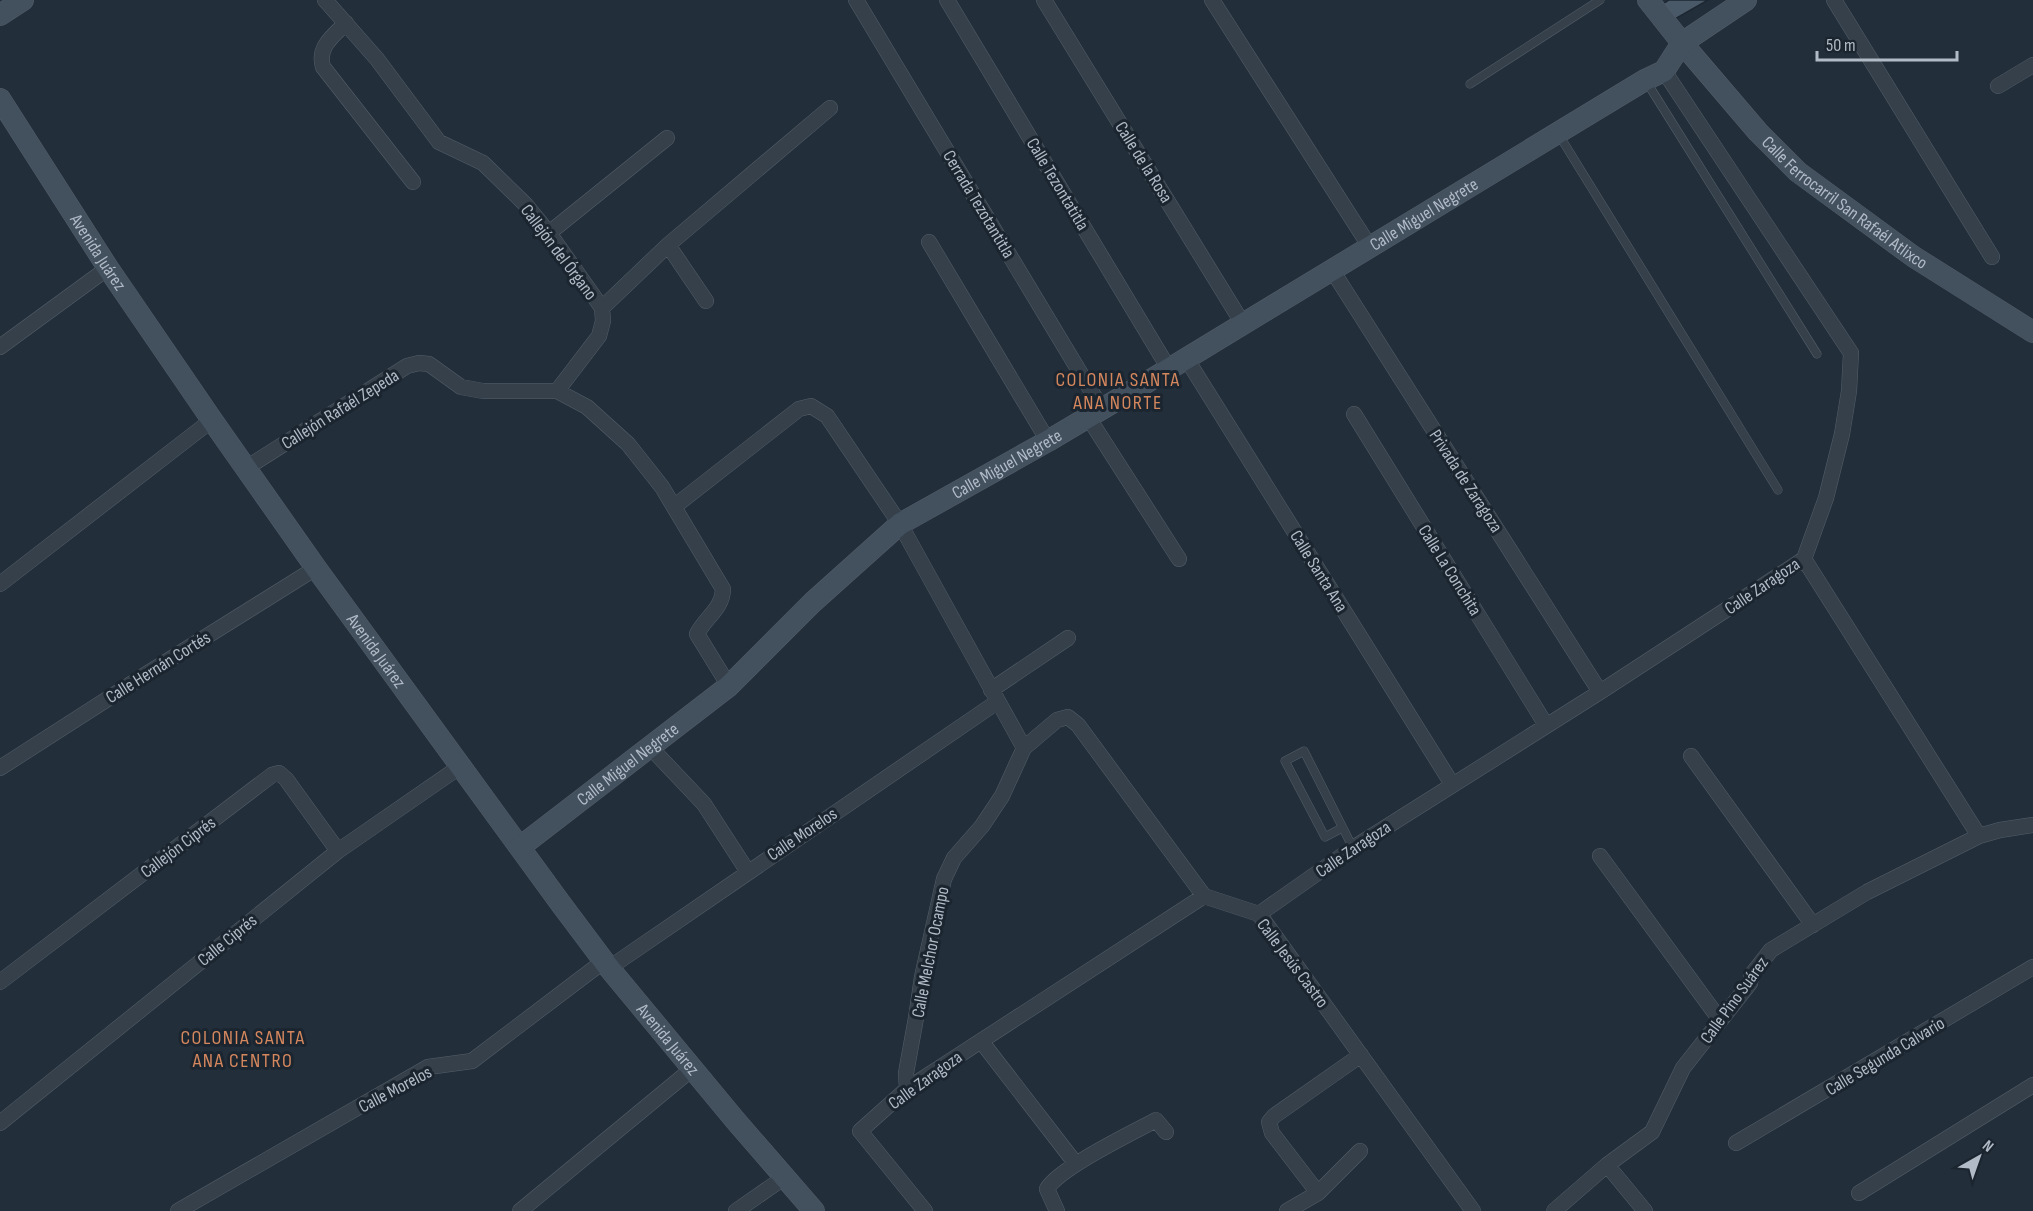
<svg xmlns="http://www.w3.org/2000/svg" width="2033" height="1211" font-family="'Sofia Sans Condensed',sans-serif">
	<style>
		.building { fill: #4a5967; stroke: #1d2732; stroke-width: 1.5 }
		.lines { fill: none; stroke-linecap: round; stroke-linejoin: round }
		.lane-casing { stroke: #545e69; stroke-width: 9 }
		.street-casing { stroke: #545e69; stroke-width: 16 }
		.secondary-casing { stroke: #545e69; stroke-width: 22 }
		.lane { stroke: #35404b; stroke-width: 8 }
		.street { stroke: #35404b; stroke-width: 15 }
		.secondary { stroke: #43505e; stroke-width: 21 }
		.labels { text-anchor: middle; stroke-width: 6; stroke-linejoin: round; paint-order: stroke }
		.street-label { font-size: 18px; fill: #b1bbc7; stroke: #1b2530 }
		.neighbourhood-label { font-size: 20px; letter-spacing: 1.5px; fill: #d5875d; stroke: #1b2530 }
	</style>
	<rect width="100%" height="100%" fill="#222f3b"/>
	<!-- building -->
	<path class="building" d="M 1669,0 L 1708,0 L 1675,19 L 1663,4 Z"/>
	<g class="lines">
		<!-- lane casing -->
		<g class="lane-casing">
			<path id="lane" d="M 1646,81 L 1817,354
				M 1470,84 L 1600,0
				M 1559,135 L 1778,490
				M 1342,828 L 1325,837 L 1285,761 L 1304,751 L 1353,848"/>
		</g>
		<!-- street casing -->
		<g class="street-casing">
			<path id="street" d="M 325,0 L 377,59 L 439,142 L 483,163 L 526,205 L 549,233 L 602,308 L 603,321 L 599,336 L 557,391
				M 856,0 L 1102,409
				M 947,0 L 1169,369
				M 1044,0 L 1243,324
				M 1212,0 L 1370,247
				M 1834,0 L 1992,257
				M 346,23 C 333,36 317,47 323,67 L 413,182
				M 1998,86 L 2033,65
				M 549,233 L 667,138
				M 929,242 L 1048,441
				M 668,245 L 706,301
				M 1332,270 L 1600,692
				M 602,308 L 668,245 L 830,108
				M 0,347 L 108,268
				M 1186,358 L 1452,784
				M 1354,414 L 1546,725
				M 1088,417 L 1179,559
				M 246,468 L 407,366 L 419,363 L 429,364 L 461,387 L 483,391 L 557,391 L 587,407 L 628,444 L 662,487 L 723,589 C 723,608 705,618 697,634 L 729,686
				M 675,506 L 799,409 L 811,406 L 827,416 L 900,524 L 1024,748
				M 1804,559 L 1979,836
				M 0,584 L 212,420
				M 991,690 L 1068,638
				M 650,747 L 704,804 L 748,872
				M 1691,756 L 1813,925
				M 0,768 L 148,673 L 316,568
				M 1600,856 L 1720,1020
				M 1259,914 L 1353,848 L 1600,692 L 1804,559 L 1826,498 L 1842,434 L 1849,391 L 1851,353 L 1664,71
				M 609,968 L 997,702
				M 0,982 L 272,775 L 279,773 L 286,779 L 338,851
				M 981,1041 L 1076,1164
				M 907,1089 L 906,1073 L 916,1018 L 922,977 L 944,879 L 954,858 L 982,826 L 1002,796 L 1024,748 L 1057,720 L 1068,717 L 1078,725 L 1204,896 L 1259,914 L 1473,1211
				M 0,1123 L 338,851 L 461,766
				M 1736,1143 L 2033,967
				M 1607,1165 L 1645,1211
				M 1318,1193 L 1360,1151
				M 1859,1193 L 2033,1085
				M 178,1211 L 428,1067 L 472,1061 L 604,961
				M 520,1211 L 692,1069
				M 736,1211 L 785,1177
				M 925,1211 L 860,1131 L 907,1089 L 1204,896
				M 1057,1211 L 1047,1189 C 1059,1168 1132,1133 1156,1120 L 1166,1132
				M 1287,1211 L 1318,1193 L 1272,1133 L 1269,1122 L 1274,1116 L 1361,1055
				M 1554,1211 L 1607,1165 L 1652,1132 L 1683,1068 L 1750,983 L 1752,974 L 1771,950 L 1867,892 L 1979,836 L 2000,830 L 2033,825"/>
		</g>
		<!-- secondary casing -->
		<g class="secondary-casing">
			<g id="secondary">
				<path id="s1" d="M 1648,0 L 1682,43 L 1758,132 L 1798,172 L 1914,257 L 2033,332"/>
				<path d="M 0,15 L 23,0"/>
				<path id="s2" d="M 0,99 L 108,268 L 212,420 L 316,568 L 561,904 L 609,968 L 735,1120 L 814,1211"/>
				<path id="s3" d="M 520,847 L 729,686 L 813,602 L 900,524 L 1048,441 L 1169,369 L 1645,80 L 1664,71 L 1682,43 L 1746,0"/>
			</g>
		</g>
		<!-- lane -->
		<use href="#lane" class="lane"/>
		<!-- street -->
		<use href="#street" class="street"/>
		<!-- secondary -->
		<use href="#secondary" class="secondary"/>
	</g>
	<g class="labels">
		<!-- street labels -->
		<g class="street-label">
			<text transform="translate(1144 162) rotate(58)" y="6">Calle de la Rosa</text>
			<text transform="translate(1058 184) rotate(59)" y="6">Calle Tezontatitla</text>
			<text dy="6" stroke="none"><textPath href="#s1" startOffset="284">Calle Ferrocarril San Rafaél Atlixco</textPath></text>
			<text transform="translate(979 204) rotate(59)" y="6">Cerrada Tezotantitla</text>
			<text dy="6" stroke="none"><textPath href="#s3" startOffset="1108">Calle Miguel Negrete</textPath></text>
			<text dy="6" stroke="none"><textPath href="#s2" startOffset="182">Avenida Juárez</textPath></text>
			<text transform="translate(559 252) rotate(53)" y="6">Callejón del Órgano</text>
			<text transform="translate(340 409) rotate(-32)" y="6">Callejón Rafaél Zepeda</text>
			<text dy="6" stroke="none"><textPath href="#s3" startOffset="622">Calle Miguel Negrete</textPath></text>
			<text transform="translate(1466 481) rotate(57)" y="6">Privada de Zaragoza</text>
			<text transform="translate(1450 570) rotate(58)" y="6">Calle La Conchita</text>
			<text transform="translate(1319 571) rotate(58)" y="6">Calle Santa Ana</text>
			<text transform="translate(1762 586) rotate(-34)" y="6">Calle Zaragoza</text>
			<text dy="6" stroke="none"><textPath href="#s2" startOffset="668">Avenida Juárez</textPath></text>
			<text transform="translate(158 667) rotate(-32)" y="6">Calle Hernán Cortés</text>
			<text dy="6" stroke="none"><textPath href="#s3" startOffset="136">Calle Miguel Negrete</textPath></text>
			<text transform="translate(802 834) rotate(-34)" y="6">Calle Morelos</text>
			<text transform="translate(178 847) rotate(-37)" y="6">Callejón Ciprés</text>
			<text transform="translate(1353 849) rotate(-34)" y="6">Calle Zaragoza</text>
			<text transform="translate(227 940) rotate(-39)" y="6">Calle Ciprés</text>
			<text transform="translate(930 952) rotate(-79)" y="6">Calle Melchor Ocampo</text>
			<text transform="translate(1293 963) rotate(53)" y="6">Calle Jesús Castro</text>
			<text transform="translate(1734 1000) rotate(-54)" y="6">Calle Pino Suárez</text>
			<text dy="6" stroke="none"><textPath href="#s2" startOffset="1154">Avenida Juárez</textPath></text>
			<text transform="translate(1885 1056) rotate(-31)" y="6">Calle Segunda Calvario</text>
			<text transform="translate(925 1080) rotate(-36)" y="6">Calle Zaragoza</text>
			<text transform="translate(395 1089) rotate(-28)" y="6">Calle Morelos</text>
		</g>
		<!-- neighbourhood labels -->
		<g class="neighbourhood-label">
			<text x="1118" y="386">COLONIA SANTA<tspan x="1118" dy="23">ANA NORTE</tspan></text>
			<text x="243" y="1044">COLONIA SANTA<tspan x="243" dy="23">ANA CENTRO</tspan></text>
		</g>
	</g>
	<!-- north arrow -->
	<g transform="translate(1979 1157) rotate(40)" stroke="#1b2530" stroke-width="4.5" paint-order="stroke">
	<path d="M0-4.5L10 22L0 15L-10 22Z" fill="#b1bbc7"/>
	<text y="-9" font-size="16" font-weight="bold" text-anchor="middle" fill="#b1bbc7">N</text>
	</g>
	<!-- scale -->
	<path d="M1817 51v9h140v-9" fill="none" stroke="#b1bbc7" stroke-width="3"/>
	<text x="1826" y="51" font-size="18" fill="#b1bbc7" stroke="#1b2530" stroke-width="4.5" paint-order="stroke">50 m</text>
</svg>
